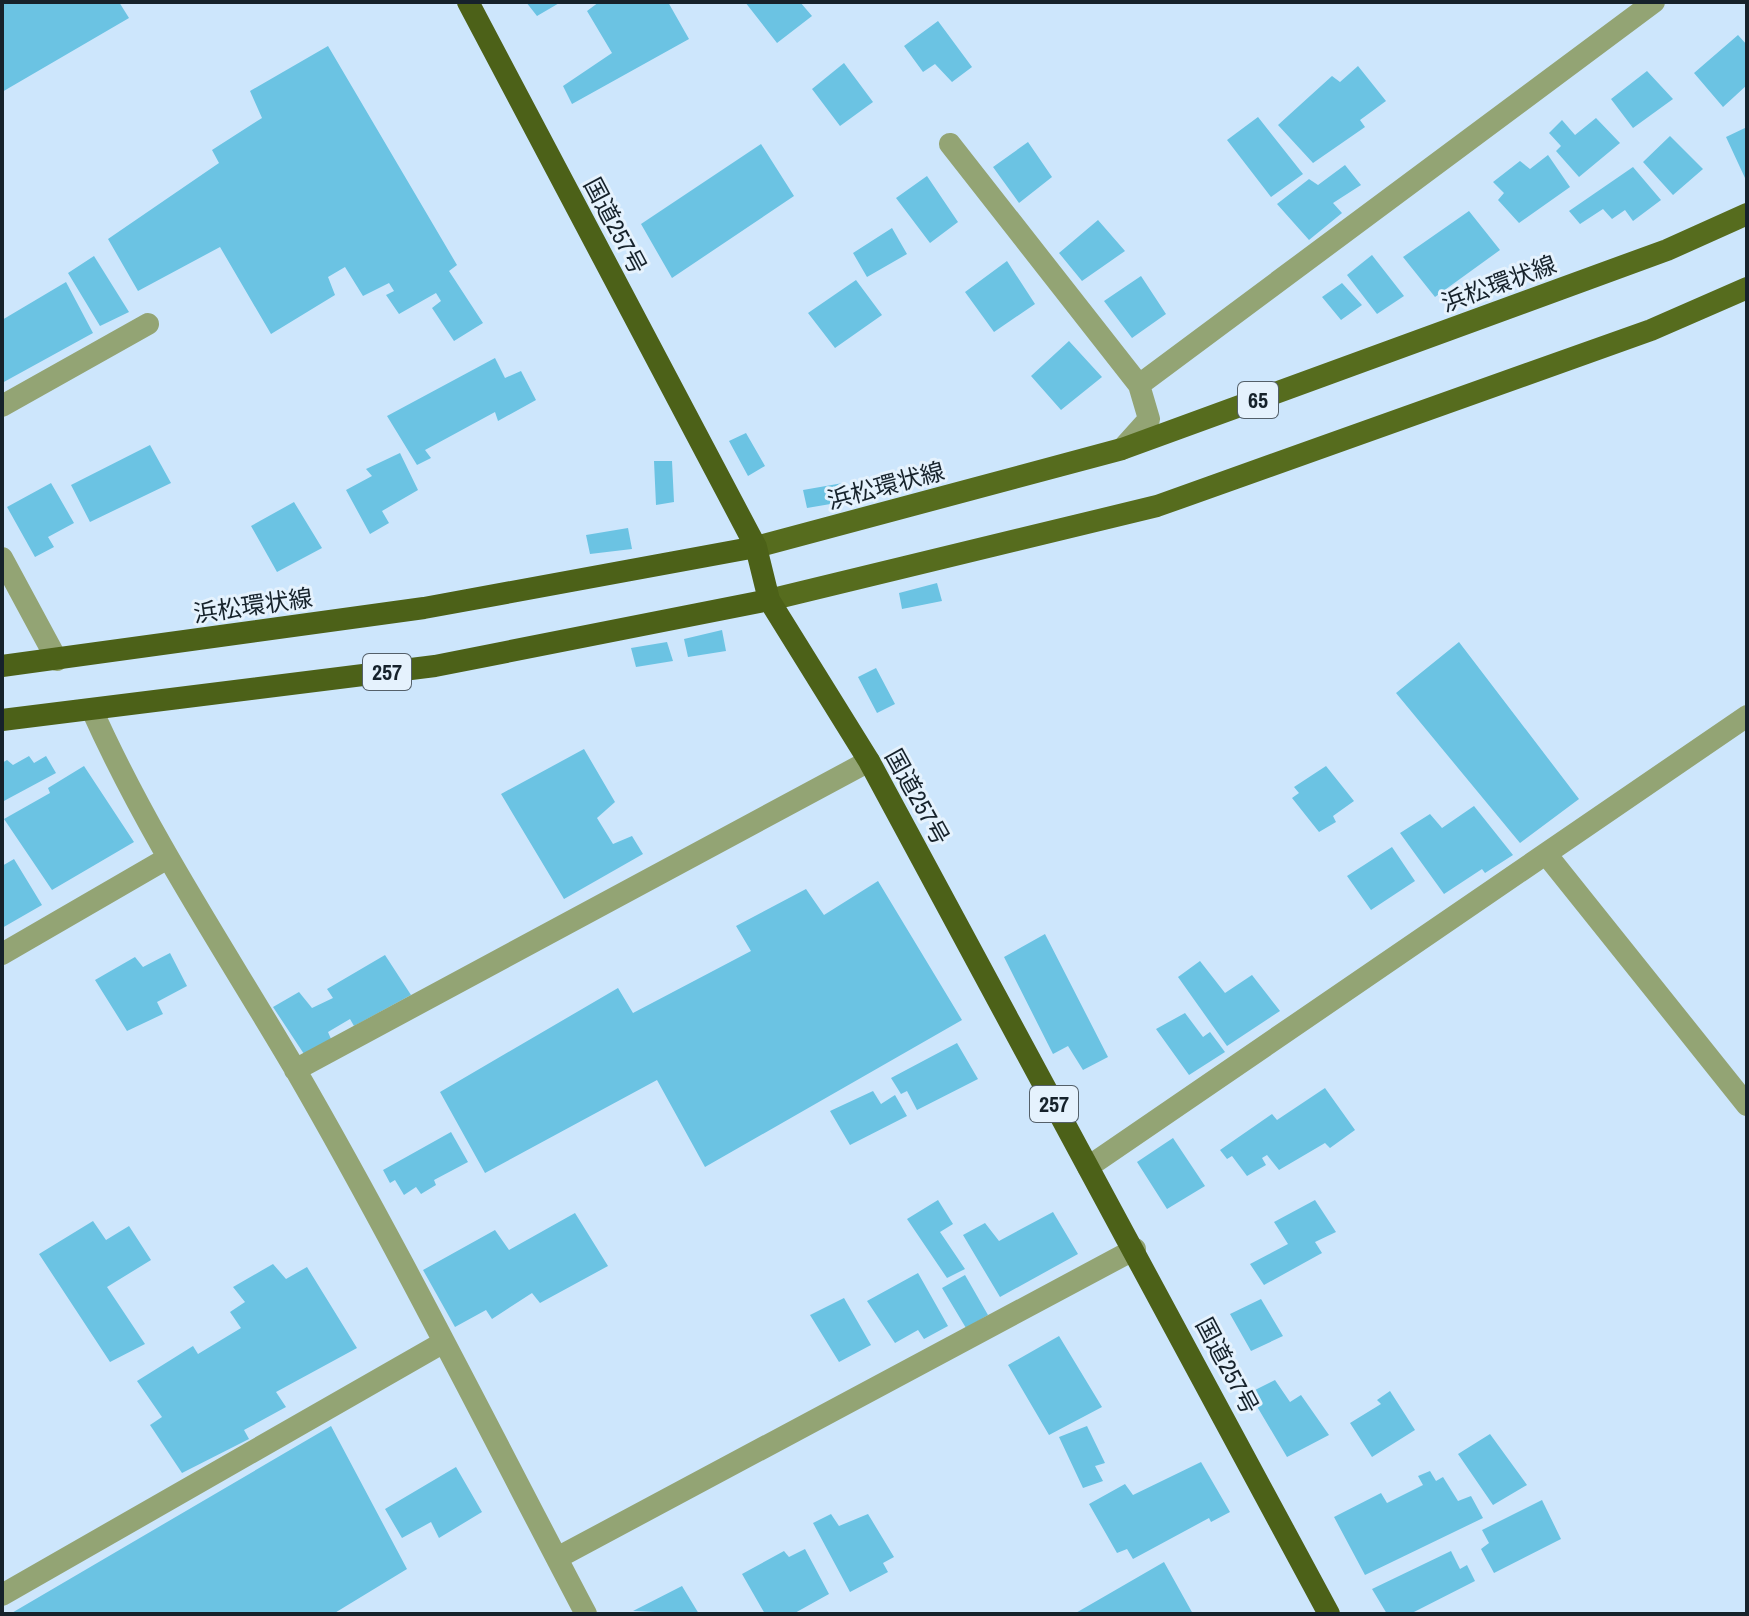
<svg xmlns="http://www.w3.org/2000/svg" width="1749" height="1616" font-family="'Archivo Narrow','Noto Sans JP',sans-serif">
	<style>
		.building { fill: #6bc3e3 }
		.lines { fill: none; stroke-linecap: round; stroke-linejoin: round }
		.minor { stroke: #93a474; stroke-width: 22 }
		.primary { stroke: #566c1e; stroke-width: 22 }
		.trunk { stroke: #4c6118; stroke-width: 22 }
		.labels { text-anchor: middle; stroke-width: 6; stroke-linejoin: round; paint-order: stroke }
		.shield { fill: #e5f2fd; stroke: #54606a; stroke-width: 2 }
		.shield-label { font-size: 22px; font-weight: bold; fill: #16222b }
		.street-label { font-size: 24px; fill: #16222b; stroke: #e5f2fd }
	</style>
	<rect width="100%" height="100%" fill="#cde6fc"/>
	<!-- building -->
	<path class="building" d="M 2,2 L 119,2 L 129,18 L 2,92 Z
		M 526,2 L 561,2 L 537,16 Z
		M 599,2 L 668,2 L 689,39 L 572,104 L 563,86 L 612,53 L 587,11 Z
		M 745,2 L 800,2 L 812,16 L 777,43 Z
		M 938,21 L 972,67 L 952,82 L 935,64 L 923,72 L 904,46 Z
		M 1738,35 L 1747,45 L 1747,85 L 1723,107 L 1694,73 Z
		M 328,46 L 457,265 L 449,271 L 483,323 L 454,341 L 432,308 L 441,301 L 436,293 L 399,314 L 386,295 L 394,291 L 389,283 L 363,296 L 345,267 L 328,277 L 335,295 L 271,334 L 220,247 L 138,291 L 108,239 L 219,163 L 212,150 L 262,118 L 250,91 Z
		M 844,63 L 873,102 L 840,126 L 812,89 Z
		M 1358,66 L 1386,101 L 1360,120 L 1365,127 L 1313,163 L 1278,125 L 1332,76 L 1340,82 Z
		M 1647,71 L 1673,99 L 1633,128 L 1611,99 Z
		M 1258,117 L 1303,174 L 1271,197 L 1227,140 Z
		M 1596,118 L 1620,143 L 1579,177 L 1556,151 L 1561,146 L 1549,133 L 1562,120 L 1575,135 Z
		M 1747,127 L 1747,177 L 1745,178 L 1726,137 Z
		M 1670,136 L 1703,169 L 1673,195 L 1643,162 Z
		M 1028,142 L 1052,177 L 1019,203 L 993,167 Z
		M 761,144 L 794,196 L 672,278 L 641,224 Z
		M 1548,155 L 1570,187 L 1519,223 L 1498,200 L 1504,193 L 1493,182 L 1520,161 L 1530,169 Z
		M 1345,165 L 1361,185 L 1333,203 L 1342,213 L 1309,240 L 1277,204 L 1309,179 L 1318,185 Z
		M 1633,167 L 1661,200 L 1633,221 L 1625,210 L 1612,219 L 1603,209 L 1580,224 L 1569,211 Z
		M 927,176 L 958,222 L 930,243 L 896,198 Z
		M 1469,211 L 1500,250 L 1435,297 L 1403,257 Z
		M 1098,220 L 1125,251 L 1082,281 L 1059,253 Z
		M 892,228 L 907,254 L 867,277 L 853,253 Z
		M 1372,255 L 1404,296 L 1377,314 L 1347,275 Z
		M 94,256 L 129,312 L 100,326 L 68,273 Z
		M 1007,261 L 1035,304 L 994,332 L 965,292 Z
		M 1141,276 L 1166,314 L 1132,338 L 1104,301 Z
		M 856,280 L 882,315 L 835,348 L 808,313 Z
		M 66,282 L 93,333 L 2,383 L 2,320 Z
		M 1342,283 L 1362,305 L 1341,320 L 1322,297 Z
		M 1069,341 L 1102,377 L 1061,410 L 1031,376 Z
		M 495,358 L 505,378 L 521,371 L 536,400 L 498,421 L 495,412 L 425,450 L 431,458 L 417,465 L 387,416 Z
		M 746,433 L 765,466 L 748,476 L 729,441 Z
		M 150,445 L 171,483 L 90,522 L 71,485 Z
		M 400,453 L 418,490 L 382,511 L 389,523 L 370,534 L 346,490 L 372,476 L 366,469 Z
		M 654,461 L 672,461 L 674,502 L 656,505 Z
		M 51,483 L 74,523 L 48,537 L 54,547 L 35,557 L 7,507 Z
		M 843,483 L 848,501 L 807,508 L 803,490 Z
		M 294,502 L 322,548 L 277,572 L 251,526 Z
		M 628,528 L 632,549 L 590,554 L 586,535 Z
		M 937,583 L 942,601 L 902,609 L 899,593 Z
		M 722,630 L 726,651 L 688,657 L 684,639 Z
		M 667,642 L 673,661 L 636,667 L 631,648 Z
		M 1459,642 L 1579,799 L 1520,843 L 1396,693 Z
		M 876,668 L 895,704 L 877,713 L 858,677 Z
		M 584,749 L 615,802 L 597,818 L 613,844 L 632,836 L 643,854 L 564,899 L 501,794 Z
		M 29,756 L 34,763 L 46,756 L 56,773 L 2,802 L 2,763 L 7,760 L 13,765 Z
		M 84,766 L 134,842 L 52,890 L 4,819 L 50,793 L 48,788 Z
		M 1326,766 L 1354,801 L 1333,816 L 1336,822 L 1319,832 L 1292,798 L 1299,793 L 1294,787 Z
		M 1474,806 L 1513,855 L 1485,873 L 1482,869 L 1444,894 L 1400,833 L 1430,814 L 1442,828 Z
		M 1392,847 L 1415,881 L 1371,910 L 1347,876 Z
		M 14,859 L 42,905 L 2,928 L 2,866 Z
		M 878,881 L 962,1020 L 705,1167 L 657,1080 L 485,1173 L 440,1092 L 618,988 L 633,1013 L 751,951 L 736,926 L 806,889 L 824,915 Z
		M 1045,934 L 1108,1057 L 1083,1070 L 1068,1046 L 1053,1054 L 1004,957 Z
		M 170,953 L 187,986 L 157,1002 L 163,1014 L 127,1031 L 95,980 L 135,957 L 143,967 Z
		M 385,955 L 411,995 L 354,1026 L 350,1019 L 328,1032 L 331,1039 L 304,1054 L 273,1007 L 299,992 L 312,1008 L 333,998 L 327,989 Z
		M 1200,961 L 1225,993 L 1252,975 L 1280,1011 L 1227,1046 L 1178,977 Z
		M 1185,1013 L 1203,1037 L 1210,1032 L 1225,1052 L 1189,1075 L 1156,1029 Z
		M 957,1043 L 978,1079 L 917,1110 L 907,1091 L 901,1094 L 891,1078 Z
		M 1325,1088 L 1355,1130 L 1330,1148 L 1325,1143 L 1279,1170 L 1267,1155 L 1262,1158 L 1266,1165 L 1247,1176 L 1232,1156 L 1227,1159 L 1220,1150 L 1272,1114 L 1277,1120 Z
		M 873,1091 L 881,1104 L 895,1095 L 907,1116 L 850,1145 L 830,1111 Z
		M 451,1132 L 468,1162 L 434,1180 L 436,1185 L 421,1194 L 416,1187 L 404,1195 L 395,1180 L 390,1183 L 383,1170 Z
		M 1173,1138 L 1205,1186 L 1167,1209 L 1137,1162 Z
		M 938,1200 L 953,1224 L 940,1232 L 965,1269 L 947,1278 L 907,1219 Z
		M 1315,1200 L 1336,1232 L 1315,1242 L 1322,1253 L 1264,1285 L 1250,1264 L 1288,1244 L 1274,1222 Z
		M 1053,1212 L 1078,1254 L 1000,1297 L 963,1235 L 985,1223 L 999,1241 Z
		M 575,1213 L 608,1266 L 540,1303 L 532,1293 L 492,1319 L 486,1310 L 455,1327 L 423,1270 L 495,1230 L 509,1250 Z
		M 93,1221 L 106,1240 L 129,1226 L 151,1260 L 107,1287 L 145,1344 L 110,1362 L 39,1254 Z
		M 273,1264 L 286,1279 L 307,1267 L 357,1348 L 276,1392 L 286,1407 L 244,1430 L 249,1439 L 182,1473 L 150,1425 L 162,1417 L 137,1381 L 193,1346 L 198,1354 L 241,1328 L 230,1312 L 245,1302 L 233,1287 Z
		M 918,1273 L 948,1326 L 924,1339 L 918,1330 L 895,1343 L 867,1301 Z
		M 965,1275 L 988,1315 L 966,1328 L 942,1288 Z
		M 844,1298 L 871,1345 L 839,1362 L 810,1315 Z
		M 1261,1299 L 1283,1336 L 1251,1351 L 1230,1314 Z
		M 1059,1336 L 1102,1407 L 1049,1435 L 1008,1365 Z
		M 1275,1380 L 1290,1402 L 1301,1395 L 1329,1435 L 1287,1457 L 1249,1393 Z
		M 1390,1391 L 1415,1430 L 1372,1457 L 1350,1423 L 1381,1404 L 1377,1400 Z
		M 331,1426 L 407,1569 L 333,1614 L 10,1614 Z
		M 1087,1426 L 1105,1463 L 1095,1466 L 1103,1481 L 1083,1488 L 1059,1437 Z
		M 1490,1434 L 1527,1485 L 1493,1505 L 1458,1454 Z
		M 1201,1462 L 1230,1512 L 1211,1522 L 1209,1518 L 1133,1559 L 1127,1549 L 1117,1553 L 1089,1504 L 1125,1484 L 1133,1495 Z
		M 456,1467 L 482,1512 L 439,1538 L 431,1522 L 402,1538 L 385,1509 Z
		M 1430,1471 L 1436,1481 L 1443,1477 L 1458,1501 L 1471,1496 L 1483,1518 L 1365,1575 L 1334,1517 L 1381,1493 L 1387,1503 L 1423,1485 L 1418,1476 Z
		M 1542,1500 L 1561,1539 L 1494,1573 L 1481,1549 L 1489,1543 L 1482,1530 Z
		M 831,1514 L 839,1526 L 868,1514 L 894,1557 L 883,1563 L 888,1572 L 850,1592 L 813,1523 Z
		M 805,1549 L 829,1594 L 793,1614 L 765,1614 L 742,1574 L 784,1551 L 789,1557 Z
		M 1451,1551 L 1460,1569 L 1467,1565 L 1475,1581 L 1410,1614 L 1387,1614 L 1372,1589 Z
		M 1164,1562 L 1193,1614 L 1074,1614 Z
		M 682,1586 L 699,1614 L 633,1611 Z"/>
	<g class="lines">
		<!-- minor -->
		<path class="minor" d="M 950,144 L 1139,385
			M 2,406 L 148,324
			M 1122,449 L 1149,419 L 1139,385 L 1654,2
			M 2,558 L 57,660
			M 92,710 C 149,837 225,950 295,1069 C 398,1247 490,1432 586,1614
			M 1546,854 L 1747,1105
			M 2,954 L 166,859
			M 295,1070 L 869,761
			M 1088,1167 L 1747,716
			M 557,1558 L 1135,1249
			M 2,1595 L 444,1342"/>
		<!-- primary -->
		<path class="primary" d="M 756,547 L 1122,449 L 1667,250 L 1747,214
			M 769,600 L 1157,506 L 1651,330 L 1747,288"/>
		<!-- trunk -->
		<path class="trunk" d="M 468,2 L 756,547 L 769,600 L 869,761 L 1329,1614
			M 2,666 L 424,608 L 756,547
			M 2,720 L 435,666 L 769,600"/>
	</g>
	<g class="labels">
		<!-- shield labels -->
		<g class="shield">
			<rect x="1238" y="382" width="40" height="36" rx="6"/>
			<rect x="363" y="654" width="48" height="36" rx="6"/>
			<rect x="1030" y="1086" width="48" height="36" rx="6"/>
		</g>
		<g class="shield-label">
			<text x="1258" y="408">65</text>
			<text x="387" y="680">257</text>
			<text x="1054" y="1112">257</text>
		</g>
		<!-- street labels -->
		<g class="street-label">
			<text transform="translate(615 226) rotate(62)" y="8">国道257号</text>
			<text transform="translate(1499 284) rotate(-20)" y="8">浜松環状線</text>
			<text transform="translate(886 486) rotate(-15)" y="8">浜松環状線</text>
			<text transform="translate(253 606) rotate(-8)" y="8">浜松環状線</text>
			<text transform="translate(917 797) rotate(61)" y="8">国道257号</text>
			<text transform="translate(1227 1366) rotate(62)" y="8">国道257号</text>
		</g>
	</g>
	<!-- border -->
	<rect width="1749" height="1616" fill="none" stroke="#16222b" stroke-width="8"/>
</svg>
